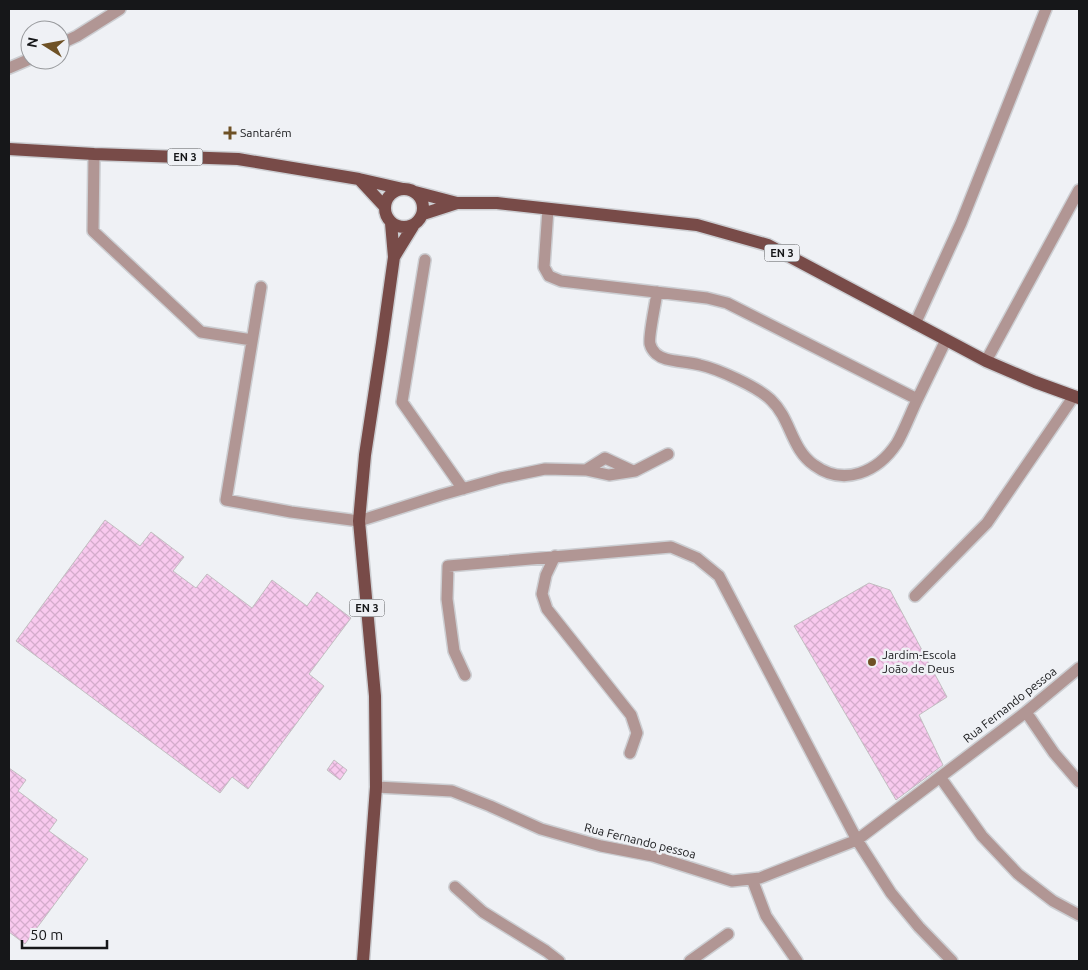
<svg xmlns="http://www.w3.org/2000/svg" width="1088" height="970" font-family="Ubuntu,sans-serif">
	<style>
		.building { fill: url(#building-cross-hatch); stroke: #c2bec1 }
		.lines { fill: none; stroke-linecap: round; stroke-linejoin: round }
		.minor-casing { stroke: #ccced2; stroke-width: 14 }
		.major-casing { stroke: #ccced2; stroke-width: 15 }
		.minor { stroke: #b19694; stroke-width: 11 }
		.major { stroke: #784b48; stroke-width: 12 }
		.poi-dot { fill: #6e5125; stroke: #eff1f5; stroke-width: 2 }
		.labels { text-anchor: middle; stroke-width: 5; stroke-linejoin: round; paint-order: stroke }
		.shield { fill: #eff1f5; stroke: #57585b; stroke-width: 1 }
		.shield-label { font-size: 11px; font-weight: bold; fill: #161719 }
		.poi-label { font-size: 12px; fill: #161719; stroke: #eff1f5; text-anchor: start }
		.street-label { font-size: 12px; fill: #161719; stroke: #eff1f5 }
	</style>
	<defs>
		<pattern id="building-cross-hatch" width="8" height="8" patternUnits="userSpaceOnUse" patternTransform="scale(1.25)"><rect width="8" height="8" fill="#f8c9ee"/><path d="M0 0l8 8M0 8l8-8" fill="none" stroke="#d4accc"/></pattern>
	</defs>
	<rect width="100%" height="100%" fill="#eff1f5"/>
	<!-- building -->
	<path class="building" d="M 105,520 L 140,546 L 151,532 L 184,557 L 173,571 L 196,588 L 207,574 L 252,608 L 272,580 L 307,606 L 317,592 L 351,618 L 309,674 L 324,686 L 248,789 L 232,777 L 220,793 L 16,641 Z
		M 869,583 L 890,590 L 947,697 L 919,715 L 943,765 L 896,800 L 794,626 Z
		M 334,760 L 347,770 L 340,780 L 327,770 Z
		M 9,768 L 26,780 L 18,791 L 57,820 L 49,831 L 88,859 L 25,944 L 9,932 Z"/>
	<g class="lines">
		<!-- minor casing -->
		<g class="minor-casing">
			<path id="minor" d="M 60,44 L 77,36 L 120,9
				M 9,68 L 30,59
				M 94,154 L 93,231 L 201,332 L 252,340
				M 548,209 L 544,267 L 549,276 L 561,281 L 707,298 L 727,303 L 917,399
				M 425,260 L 402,402 L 463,489
				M 261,287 L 226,500 L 291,512 L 359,521 L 441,495 L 501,478 L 545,469 L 586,470 L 609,475 L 635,471 L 668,454
				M 657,292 C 656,302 648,337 650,344 C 652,352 659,357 666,359 C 677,362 689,362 700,365 C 718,369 758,387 771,400 C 791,419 791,449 814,465 C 844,487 878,472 897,443 C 905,429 911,412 918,398 C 927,379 937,359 946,340
				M 915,324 L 961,223 L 1046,9
				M 986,361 L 1079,190
				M 586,470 L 605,458 L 633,471
				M 555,556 L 546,575 L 542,594 L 547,609 L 631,715 L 637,733 L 630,753
				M 915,596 L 987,523 L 1074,396
				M 465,675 L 454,651 L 447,599 L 448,566 L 671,547 L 697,558 L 719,576 L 857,840 L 891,893 L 919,927 L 952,961
				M 1026,712 L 1054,753 L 1079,782
				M 940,777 L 982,836 L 1018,874 L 1053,901 L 1079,915
				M 376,787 L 452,791 L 490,806 L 541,829 L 601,846 L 653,856 L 732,881 L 760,878 L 857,840 L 1026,712 L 1079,668
				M 752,879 L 766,916 L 797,961
				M 455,887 L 483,912 L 546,951 L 559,961
				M 690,961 L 728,934"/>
		</g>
		<!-- major casing -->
		<g class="major-casing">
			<path id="major" d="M 9,149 L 94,154 L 238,159 L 359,179 L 403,189
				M 359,179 L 385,207
				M385 208a19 19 0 1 1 38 0a19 19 0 1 1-38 0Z
				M 415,192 L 457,203 L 497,203 L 697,225 L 768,245 L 986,361 L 1035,382 L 1079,398
				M 423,214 L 457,203
				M 394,257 L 413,226
				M 363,961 L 376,787 L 375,696 L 359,521 L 365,455 L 382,343 L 394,257 L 391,223"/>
		</g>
		<!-- minor -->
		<use href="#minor" class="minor"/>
		<!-- major -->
		<use href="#major" class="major"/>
	</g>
	<!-- markers -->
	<g class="poi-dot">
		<path d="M227.5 125.5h5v5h5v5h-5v5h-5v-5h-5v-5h5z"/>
		<circle cx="872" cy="662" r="5"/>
	</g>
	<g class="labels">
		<!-- shield labels -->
		<g class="shield">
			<rect x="167.5" y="148.5" width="35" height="17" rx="4"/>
			<rect x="764.5" y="244.5" width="35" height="17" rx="4"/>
			<rect x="349.5" y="599.5" width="35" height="17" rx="4"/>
		</g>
		<g class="shield-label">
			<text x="185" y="161">EN 3</text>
			<text x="782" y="257">EN 3</text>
			<text x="367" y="612">EN 3</text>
		</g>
		<!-- poi labels -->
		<g class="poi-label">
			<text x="240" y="137">Santarém</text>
			<text x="882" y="659">Jardim-Escola<tspan x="882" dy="14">João de Deus</tspan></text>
		</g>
		<!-- street labels -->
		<g class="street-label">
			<text transform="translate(1010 705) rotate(-38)" y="4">Rua Fernando pessoa</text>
			<text transform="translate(640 841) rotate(14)" y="4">Rua Fernando pessoa</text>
		</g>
	</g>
	<!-- border -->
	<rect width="1088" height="970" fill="none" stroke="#161719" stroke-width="20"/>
	<!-- north arrow -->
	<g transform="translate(45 45) rotate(281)"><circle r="24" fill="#eff1f5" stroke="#989a9d"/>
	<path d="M0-4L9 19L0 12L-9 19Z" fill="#6e5125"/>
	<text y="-8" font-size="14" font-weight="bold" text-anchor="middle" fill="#161719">N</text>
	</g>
	<!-- scale -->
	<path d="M22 940v8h85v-8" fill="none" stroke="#161719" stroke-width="2.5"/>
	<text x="30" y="940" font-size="15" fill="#161719" stroke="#eff1f5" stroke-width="4" paint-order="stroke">50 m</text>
</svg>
